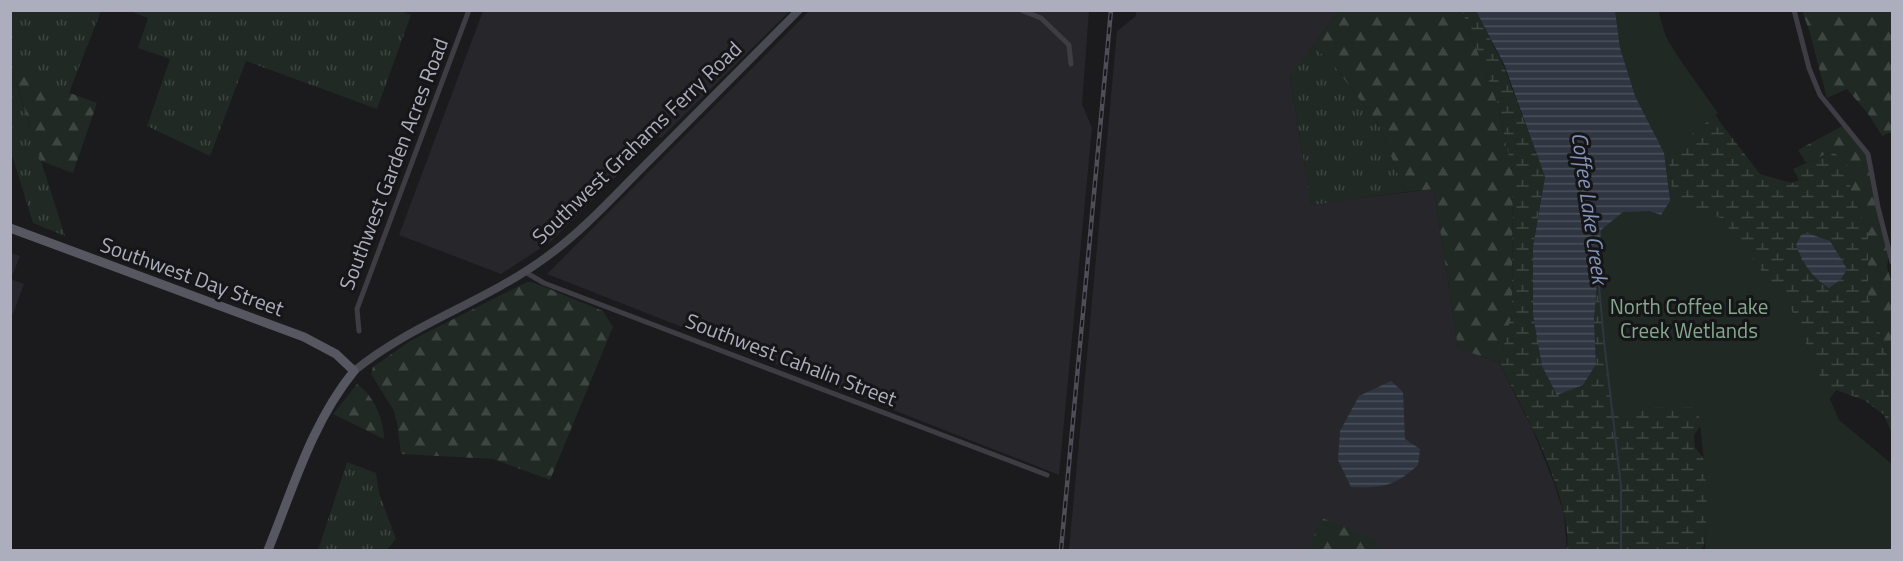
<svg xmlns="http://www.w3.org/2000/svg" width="1903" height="561" font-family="'Titillium Web',sans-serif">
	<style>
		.built { fill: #27262a }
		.grass { fill: url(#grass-tufts) }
		.forest { fill: url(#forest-firs) }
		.wetland { fill: url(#wetland-marsh) }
		.park { fill: #202923 }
		.water { fill: url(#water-rules) }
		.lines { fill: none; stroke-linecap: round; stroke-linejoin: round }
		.stream { stroke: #2f3642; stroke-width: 2 }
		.street { stroke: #3e3d44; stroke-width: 5 }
		.secondary { stroke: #494952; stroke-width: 8 }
		.primary { stroke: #575761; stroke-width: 9 }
		.rail-casing { stroke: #4e4e57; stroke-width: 4.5 }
		.rail { stroke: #161518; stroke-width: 2; stroke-dasharray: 7; stroke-linecap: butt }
		.labels { text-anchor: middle; stroke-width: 6; stroke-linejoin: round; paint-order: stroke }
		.street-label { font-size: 21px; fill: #adaebd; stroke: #161518 }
		.park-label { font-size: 21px; fill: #83a88e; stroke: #161518 }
		.water-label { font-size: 22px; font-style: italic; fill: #8394b8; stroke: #161518 }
	</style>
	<defs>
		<pattern id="grass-tufts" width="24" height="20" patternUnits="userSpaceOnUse" patternTransform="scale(1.5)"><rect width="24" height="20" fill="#202923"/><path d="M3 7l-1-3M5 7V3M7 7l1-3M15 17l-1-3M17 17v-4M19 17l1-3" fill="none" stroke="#3e4641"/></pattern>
		<pattern id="forest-firs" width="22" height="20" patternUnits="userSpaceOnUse" patternTransform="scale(1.5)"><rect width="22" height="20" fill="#202923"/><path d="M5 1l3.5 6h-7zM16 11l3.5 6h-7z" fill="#3e4641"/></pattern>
		<pattern id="wetland-marsh" width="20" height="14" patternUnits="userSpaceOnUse" patternTransform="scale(1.5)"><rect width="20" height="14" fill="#202923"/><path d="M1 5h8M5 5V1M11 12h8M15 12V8" fill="none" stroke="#3e4641"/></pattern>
		<pattern id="water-rules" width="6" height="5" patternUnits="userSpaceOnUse" patternTransform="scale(1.5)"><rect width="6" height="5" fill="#2f3642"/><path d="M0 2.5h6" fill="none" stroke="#4a515b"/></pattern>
	</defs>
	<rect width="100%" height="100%" fill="#1b1a1d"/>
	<!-- built -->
	<path class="built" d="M 483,11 L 483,10 L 790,11 L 661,138 L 657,136 L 550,242 L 501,274 L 399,235 Z
		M 809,11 L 1089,11 L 1082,104 L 1092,128 L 1059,475 L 547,274 Z
		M 1136,11 L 1339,11 L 1290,77 L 1311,204 L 1434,189 L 1458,348 L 1499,363 L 1531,426 L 1554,483 L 1564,514 L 1567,550 L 1069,550 L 1117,31 L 1136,16 Z
		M 11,253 L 20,256 L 11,279 L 24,284 L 11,319 Z"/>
	<!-- grass -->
	<path class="grass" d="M 11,11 L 101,11 L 69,93 L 13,73 L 65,236 L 33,223 L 11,152 Z
		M 401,11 L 411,15 L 377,109 L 246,61 L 210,156 L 147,126 L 170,59 L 138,48 L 148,18 L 130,11 Z
		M 1313,46 L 1332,63 L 1379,125 L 1405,192 L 1311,205 L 1290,76 Z
		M 347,462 L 376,473 L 379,493 L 396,539 L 387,550 L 318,550 Z"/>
	<!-- forest -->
	<path class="forest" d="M 1339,11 L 1462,11 L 1497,102 L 1513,175 L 1512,315 L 1499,363 L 1458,348 L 1434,189 L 1405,192 L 1379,125 L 1332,63 L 1313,46 Z
		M 1802,11 L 1892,11 L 1892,50 L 1891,50 L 1892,58 L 1892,132 L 1882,136 L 1869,115 L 1847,89 L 1827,98 L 1809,30 Z
		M 13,72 L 97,103 L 73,173 L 41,161 Z
		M 1844,125 L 1863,146 L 1872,171 L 1889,252 L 1887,267 L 1892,284 L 1892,362 L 1888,358 L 1868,296 L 1868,231 L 1851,192 L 1847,166 L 1833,151 L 1806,163 L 1798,150 Z
		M 527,282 L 532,282 L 603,311 L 613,327 L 550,480 L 493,459 L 401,454 L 397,423 L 394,411 L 371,374 L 373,367 L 410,341 Z
		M 357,384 C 374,396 384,419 384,439 L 333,414 Z
		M 1322,518 L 1377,540 L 1377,550 L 1308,550 Z"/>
	<!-- wetland -->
	<path class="wetland" d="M 1462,11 L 1476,11 L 1503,64 L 1545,177 L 1533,247 L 1596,364 L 1594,321 L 1615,11 L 1659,11 L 1660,28 L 1720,122 L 1760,174 L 1792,183 L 1799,180 L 1793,169 L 1833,151 L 1848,166 L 1851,192 L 1868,231 L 1868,296 L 1888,358 L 1892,362 L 1892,434 L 1884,415 L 1864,400 L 1836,390 L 1820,413 L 1714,408 L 1694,435 L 1695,447 L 1732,498 L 1708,519 L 1704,545 L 1701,550 L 1567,550 C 1573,500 1523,408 1499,363 L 1512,315 L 1513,175 L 1497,102 Z"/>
	<!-- park -->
	<path class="park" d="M 1542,11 L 1658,11 L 1668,43 L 1718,113 L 1668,153 L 1673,201 L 1721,218 L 1791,309 L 1839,420 L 1892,464 L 1892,550 L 1705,550 L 1707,490 L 1698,407 L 1613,408 L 1601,316 L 1595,242 Z"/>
	<!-- water -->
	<path class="water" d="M 1476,11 L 1615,11 L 1620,48 L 1635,96 L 1664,153 L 1670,201 L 1661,215 L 1649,211 L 1623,212 L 1601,230 L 1594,321 L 1596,364 L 1583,385 L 1557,395 L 1542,366 L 1533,315 L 1533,247 L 1545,177 L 1504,64 Z
		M 1807,233 L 1830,241 L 1847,269 L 1841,279 L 1829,288 C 1811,277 1803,263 1796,245 L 1801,235 Z
		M 1391,381 L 1403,392 L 1405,439 L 1420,449 L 1418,465 C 1394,487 1382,488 1351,487 L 1338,460 L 1340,431 L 1359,396 Z"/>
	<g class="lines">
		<!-- stream -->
		<path class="stream" d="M 1597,264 L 1604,341 L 1621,486 L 1621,550"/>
		<!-- street -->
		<path class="street" d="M 1021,10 L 1041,18 L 1069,45 L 1071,64
			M 1794,10 L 1809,68 L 1820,95 L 1868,154 L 1878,207 L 1892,262
			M 525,272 L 544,283 L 1047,475
			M 359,331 L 357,309 L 469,10"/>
		<!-- secondary -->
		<path class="secondary" d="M 354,371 C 413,323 485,302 545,258 C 583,231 615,195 648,162 C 698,112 748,61 799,10"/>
		<!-- primary -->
		<path class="primary" d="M 10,228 L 304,337 L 336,354 L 354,371 C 311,424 293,489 268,550"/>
		<!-- rail casing -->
		<g class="rail-casing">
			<path id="rail" d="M 1061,550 L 1111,10"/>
		</g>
		<!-- rail -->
		<use href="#rail" class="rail"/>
	</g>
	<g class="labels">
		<!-- street labels -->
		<g class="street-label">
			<text transform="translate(637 143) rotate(-44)" y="7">Southwest Grahams Ferry Road</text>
			<text transform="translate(394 164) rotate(-69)" y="7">Southwest Garden Acres Road</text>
			<text transform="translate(192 277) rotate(20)" y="7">Southwest Day Street</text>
			<text transform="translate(791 360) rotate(21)" y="7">Southwest Cahalin Street</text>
		</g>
		<!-- park labels -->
		<g class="park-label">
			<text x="1689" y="314">North Coffee Lake<tspan x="1689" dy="24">Creek Wetlands</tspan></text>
		</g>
		<!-- water labels -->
		<g class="water-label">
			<text transform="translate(1590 208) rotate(82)" y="8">Coffee Lake Creek</text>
		</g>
	</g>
	<!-- border -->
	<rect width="1903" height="561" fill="none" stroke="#adaebd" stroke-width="24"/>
</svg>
